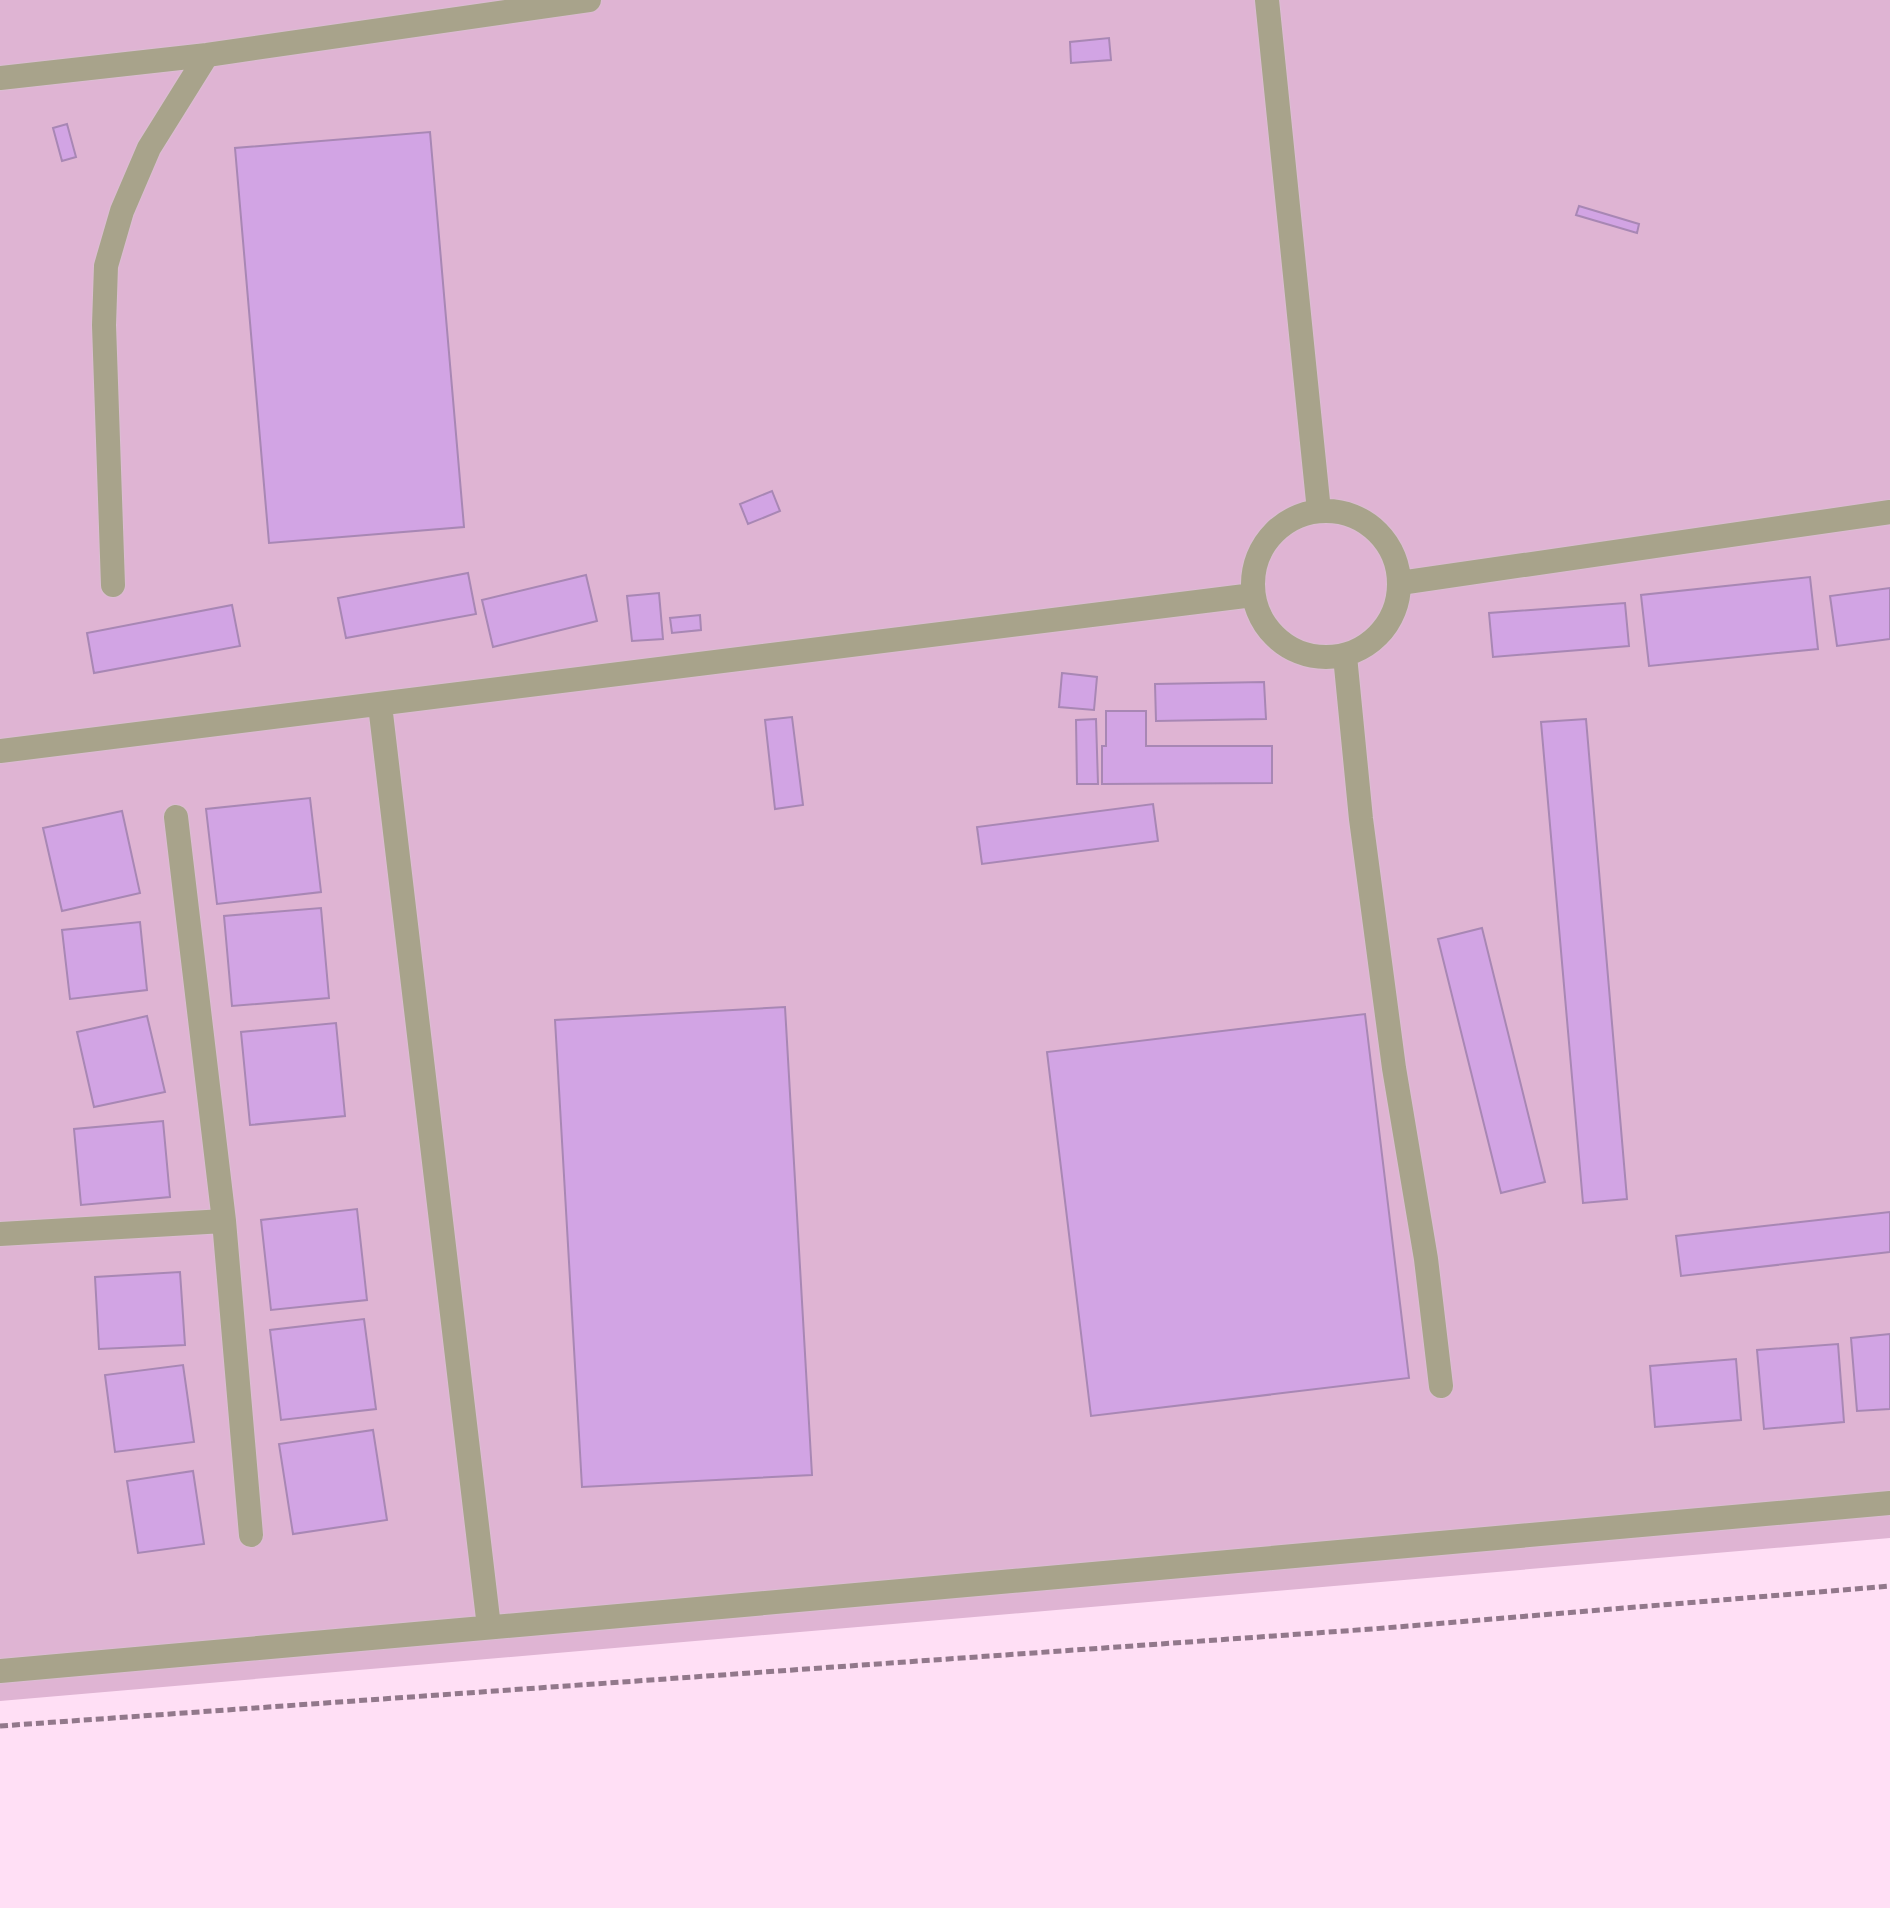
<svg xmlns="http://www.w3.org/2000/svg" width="1890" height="1908" font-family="'PT Serif',serif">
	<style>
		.green { fill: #dfb4d3 }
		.building { fill: #d2a4e4; stroke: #a887b4; stroke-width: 2 }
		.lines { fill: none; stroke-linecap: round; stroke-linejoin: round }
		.minor-casing { stroke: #dbbdd2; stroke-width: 26 }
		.path { stroke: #92788b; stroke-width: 5; stroke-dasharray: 8 4; stroke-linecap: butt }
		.minor { stroke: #a8a38b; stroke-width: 24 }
	</style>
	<rect width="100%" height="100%" fill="#ffdff5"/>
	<!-- green -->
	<path class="green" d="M 0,0 L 1890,0 L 1890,1538 L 0,1701 Z"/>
	<!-- building -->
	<path class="building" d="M 1109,38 L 1111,60 L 1071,63 L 1070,42 Z
		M 67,124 L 76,157 L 62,161 L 53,128 Z
		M 430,132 L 464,527 L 269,543 L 235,148 Z
		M 1579,206 L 1639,224 L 1637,233 L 1576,215 Z
		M 772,491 L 780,511 L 748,524 L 740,504 Z
		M 468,573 L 476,614 L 346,638 L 338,598 Z
		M 586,575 L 597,621 L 493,647 L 482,600 Z
		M 1810,577 L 1818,649 L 1649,666 L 1641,595 Z
		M 1890,588 L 1890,639 L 1837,646 L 1830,596 Z
		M 659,593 L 663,639 L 632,641 L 627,596 Z
		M 1625,603 L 1629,646 L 1493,657 L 1489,613 Z
		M 232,605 L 240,646 L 94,673 L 87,633 Z
		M 700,615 L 701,630 L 672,633 L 670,618 Z
		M 1062,673 L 1097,677 L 1094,710 L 1059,707 Z
		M 1264,682 L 1266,719 L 1156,721 L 1155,684 Z
		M 1106,711 L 1146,711 L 1146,746 L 1272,746 L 1272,783 L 1102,784 L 1102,746 L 1106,746 Z
		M 792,717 L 803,805 L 775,809 L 765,720 Z
		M 1096,719 L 1098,784 L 1077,784 L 1076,720 Z
		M 1586,719 L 1627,1199 L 1583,1203 L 1541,722 Z
		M 310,798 L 321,892 L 217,904 L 206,809 Z
		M 1153,804 L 1158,841 L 982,864 L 977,827 Z
		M 122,811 L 140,893 L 62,911 L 43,828 Z
		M 321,908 L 329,998 L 232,1006 L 224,916 Z
		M 140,922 L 147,990 L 70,999 L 62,930 Z
		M 1482,928 L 1545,1182 L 1501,1193 L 1438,939 Z
		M 785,1007 L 812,1475 L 582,1487 L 555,1020 Z
		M 1365,1014 L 1409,1378 L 1091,1416 L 1047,1052 Z
		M 147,1016 L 165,1092 L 94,1107 L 77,1032 Z
		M 336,1023 L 345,1116 L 250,1125 L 241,1032 Z
		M 163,1121 L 170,1197 L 81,1205 L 74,1129 Z
		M 357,1209 L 367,1300 L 271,1310 L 261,1220 Z
		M 1890,1212 L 1890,1252 L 1681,1276 L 1676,1236 Z
		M 180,1272 L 185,1345 L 99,1349 L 95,1277 Z
		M 364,1319 L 376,1409 L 281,1420 L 270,1330 Z
		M 1890,1334 L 1890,1409 L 1857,1411 L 1851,1338 Z
		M 1838,1344 L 1844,1422 L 1764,1429 L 1757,1350 Z
		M 1736,1359 L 1741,1420 L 1655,1427 L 1650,1366 Z
		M 183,1365 L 194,1442 L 115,1452 L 105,1375 Z
		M 373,1430 L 387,1520 L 293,1534 L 279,1444 Z
		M 193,1471 L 204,1544 L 138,1553 L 127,1481 Z"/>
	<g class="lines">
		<!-- minor casing -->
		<g class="minor-casing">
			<path id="minor" d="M 1267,0 L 1319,511
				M 0,78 L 207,55 L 589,0
				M1253 584a73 73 0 1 1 146 0a73 73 0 1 1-146 0Z
				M 1400,583 L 1890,512
				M 113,585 L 104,325 L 106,266 L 122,211 L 149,148 L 207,55
				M 1345,656 L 1361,819 L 1394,1068 L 1426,1259 L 1441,1386
				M 380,705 L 489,1627
				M 0,751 L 1253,595
				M 176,817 L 224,1221 L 251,1535
				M 0,1234 L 224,1221
				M 0,1671 L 1890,1503"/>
		</g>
		<!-- path -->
		<path class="path" d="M 0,1726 L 1372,1629 L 1890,1586"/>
		<!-- minor -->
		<use href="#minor" class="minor"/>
	</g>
</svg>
